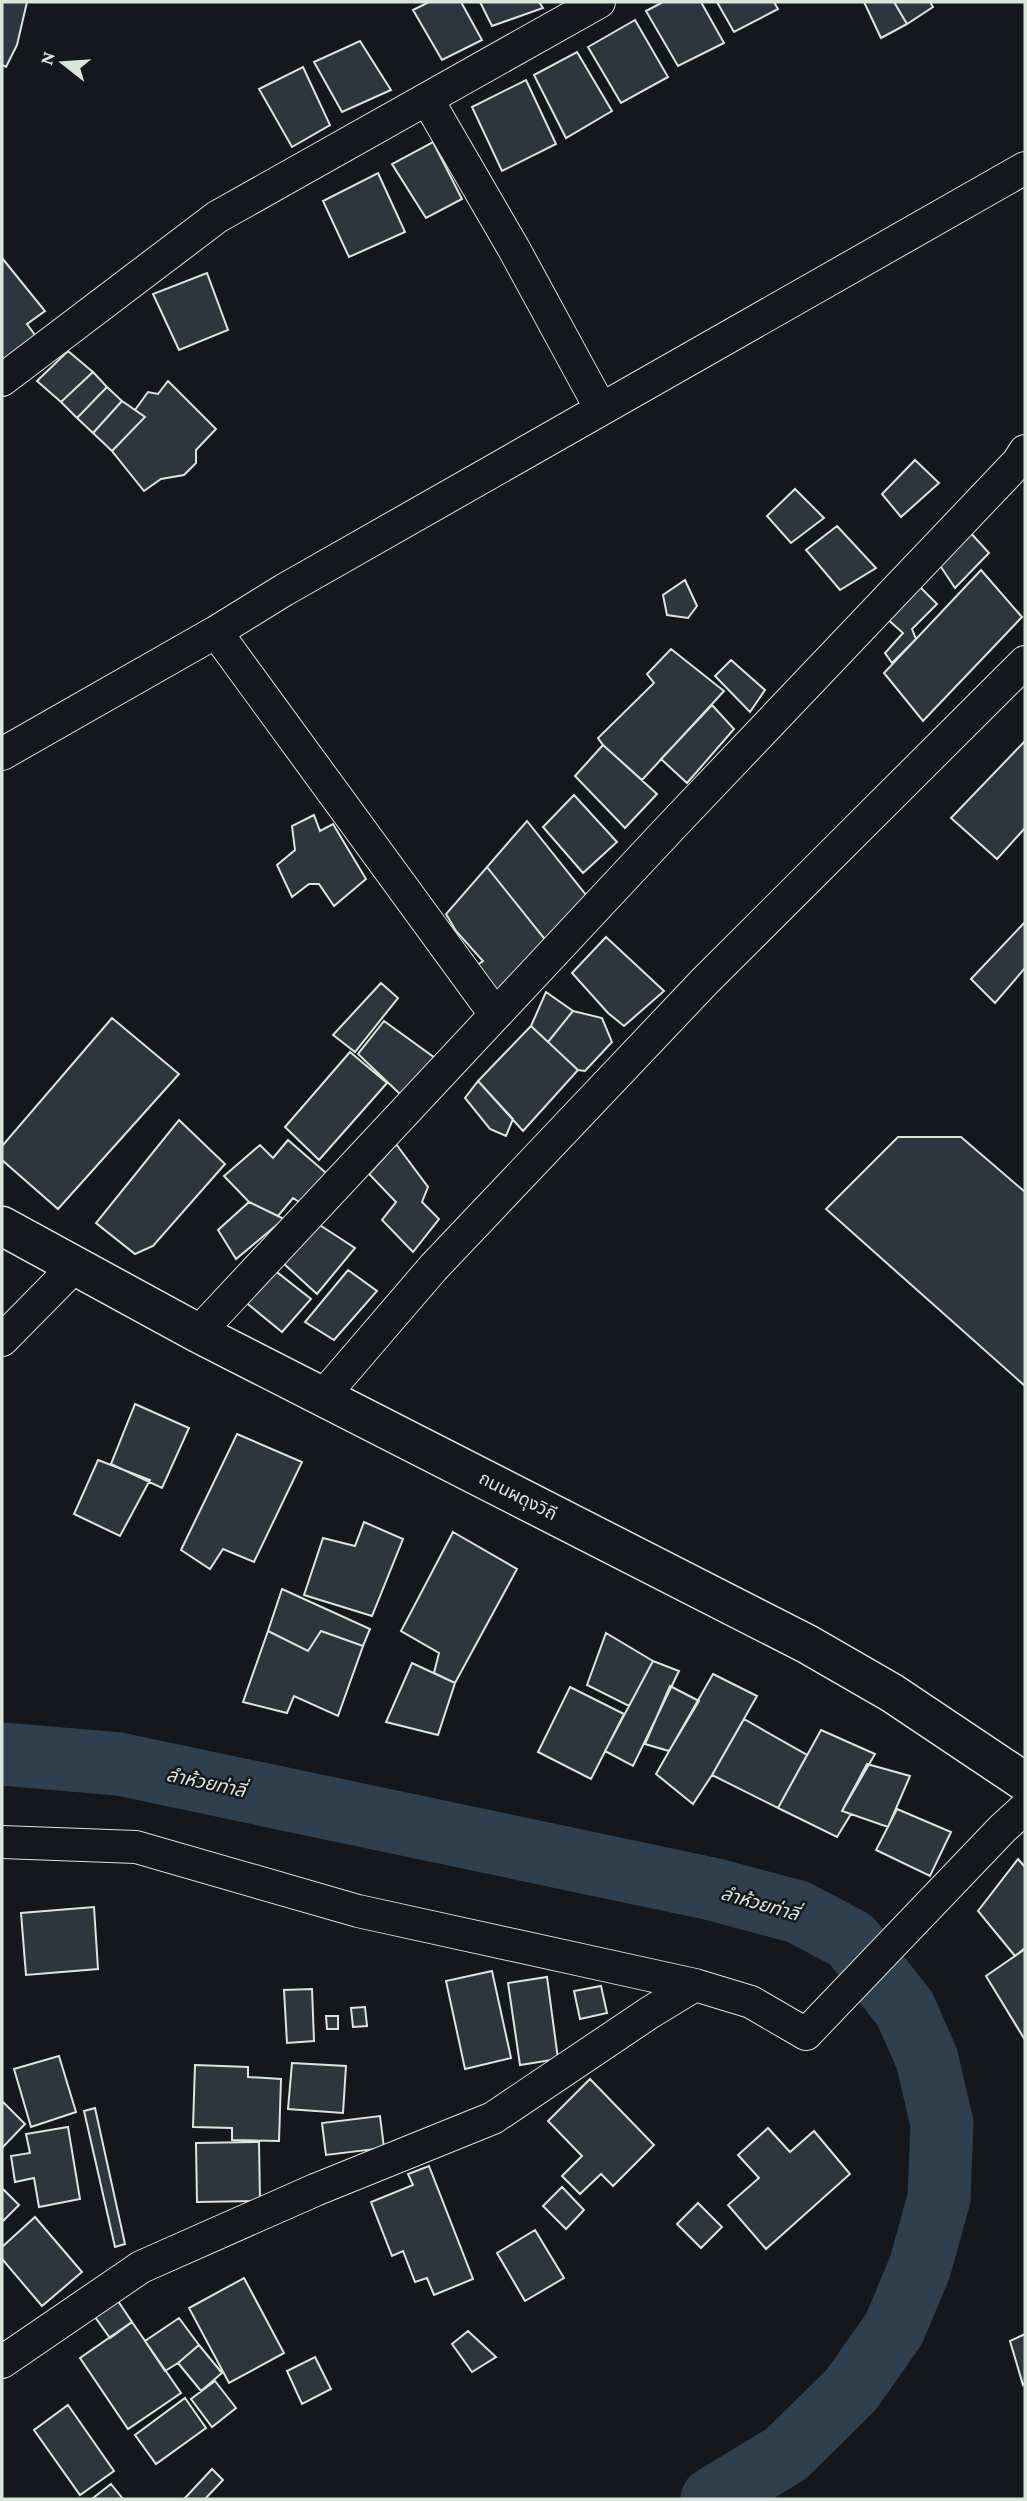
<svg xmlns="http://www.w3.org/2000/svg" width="1027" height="2501" font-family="'Crimson Pro','Noto Sans Thai',serif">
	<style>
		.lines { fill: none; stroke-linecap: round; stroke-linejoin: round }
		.river { stroke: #2f3f4d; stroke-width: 63 }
		.building { fill: #2c363c; stroke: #d8e6dc; stroke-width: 2 }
		.minor-casing { stroke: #d8e6dc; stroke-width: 34 }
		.secondary-casing { stroke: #d8e6dc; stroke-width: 41 }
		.minor { stroke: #14181c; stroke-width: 32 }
		.secondary { stroke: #14181c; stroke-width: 38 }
		.labels { text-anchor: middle; stroke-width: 5; stroke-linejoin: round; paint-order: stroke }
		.street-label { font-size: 18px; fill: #d8e6dc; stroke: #14181c }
		.water-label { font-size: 19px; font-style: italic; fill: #d8e6dc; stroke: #14181c }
	</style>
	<rect width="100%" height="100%" fill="#14181c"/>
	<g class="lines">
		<!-- river -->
		<path class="river" d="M 2,1754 L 119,1764 L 712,1889 L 798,1912 L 851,1940 L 905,2009 L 927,2059 L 942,2124 L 939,2198 L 920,2267 L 894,2329 L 851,2390 L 786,2454 L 712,2499"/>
	</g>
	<!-- building -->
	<path class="building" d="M 2,2 L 27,2 L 17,45 L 6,67 L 2,65 Z
		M 429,2 L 461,2 L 482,40 L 442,60 L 413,10 Z
		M 480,2 L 539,2 L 543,8 L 492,26 Z
		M 663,2 L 701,2 L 724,43 L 678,66 L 646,11 Z
		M 717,2 L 774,2 L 778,9 L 734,32 Z
		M 864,2 L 894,2 L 907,24 L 881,38 Z
		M 894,2 L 930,2 L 933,7 L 907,24 Z
		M 635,20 L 668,77 L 621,103 L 588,47 Z
		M 360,41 L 391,90 L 342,112 L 314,62 Z
		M 577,52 L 612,111 L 566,138 L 534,75 Z
		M 303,67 L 330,125 L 292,147 L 259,89 Z
		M 526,80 L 556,144 L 502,171 L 472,107 Z
		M 433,142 L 462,199 L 426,218 L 392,164 Z
		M 378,173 L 405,232 L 349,257 L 323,201 Z
		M 2,258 L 45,311 L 27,324 L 40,342 L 8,365 L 2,358 Z
		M 207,273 L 228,330 L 179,350 L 153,294 Z
		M 68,351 L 93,372 L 61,402 L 37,381 Z
		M 93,372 L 107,387 L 77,418 L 61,402 Z
		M 168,381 L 216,429 L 196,450 L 196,463 L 184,475 L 161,479 L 144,491 L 112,451 L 145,417 L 135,410 L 148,392 L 158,394 Z
		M 107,387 L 122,401 L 93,433 L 77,418 Z
		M 122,401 L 145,417 L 112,451 L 93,433 Z
		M 915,460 L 939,483 L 901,517 L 882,494 Z
		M 795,489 L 824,518 L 791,543 L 767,516 Z
		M 837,526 L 876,568 L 840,590 L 806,550 Z
		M 968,530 L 989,553 L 955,588 L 937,561 Z
		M 981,570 L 1022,617 L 923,721 L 884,673 Z
		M 685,580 L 697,606 L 688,618 L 667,615 L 663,595 Z
		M 918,585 L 937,604 L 912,629 L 916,639 L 892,663 L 885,653 L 903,633 L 885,617 Z
		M 671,649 L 724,691 L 642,780 L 603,745 L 598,738 L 654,683 L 647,674 Z
		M 731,660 L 765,690 L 750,712 L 715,676 Z
		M 712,705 L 734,729 L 687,783 L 661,759 Z
		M 1025,741 L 1025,828 L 997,859 L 951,818 Z
		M 603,745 L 657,794 L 625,828 L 575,776 Z
		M 574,795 L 617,842 L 583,873 L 543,827 Z
		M 314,815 L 320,831 L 333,824 L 366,879 L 334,906 L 319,884 L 309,884 L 292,897 L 277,865 L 295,850 L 292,826 Z
		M 527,821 L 590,900 L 547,942 L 487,867 Z
		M 487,867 L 547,942 L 496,995 L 476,966 L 483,961 L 456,931 L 446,914 Z
		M 1025,922 L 1025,968 L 995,1003 L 971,979 Z
		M 606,937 L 664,991 L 624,1026 L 608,1013 L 572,973 Z
		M 381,983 L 398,998 L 355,1052 L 333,1035 Z
		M 546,992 L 573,1011 L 548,1042 L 531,1026 Z
		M 573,1011 L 602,1018 L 612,1042 L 585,1071 L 578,1070 L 548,1042 Z
		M 112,1018 L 179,1074 L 58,1209 L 2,1160 L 2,1146 Z
		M 384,1021 L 435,1058 L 401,1095 L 358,1054 Z
		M 531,1026 L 578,1070 L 523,1131 L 478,1081 Z
		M 350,1052 L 387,1083 L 319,1160 L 285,1127 Z
		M 478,1081 L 513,1119 L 506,1136 L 490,1129 L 465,1098 Z
		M 179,1120 L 225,1164 L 153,1246 L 135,1254 L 96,1223 Z
		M 898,1137 L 961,1137 L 1025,1192 L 1025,1386 L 826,1209 Z
		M 288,1140 L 333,1179 L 304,1205 L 293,1198 L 278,1216 L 249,1202 L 224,1176 L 260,1145 L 273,1158 Z
		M 396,1144 L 428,1187 L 422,1202 L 439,1219 L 413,1252 L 382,1220 L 396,1202 L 369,1174 Z
		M 249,1202 L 284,1219 L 236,1259 L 218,1230 Z
		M 315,1222 L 355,1248 L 317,1294 L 283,1263 Z
		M 273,1269 L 311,1299 L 282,1332 L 244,1301 Z
		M 348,1270 L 377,1291 L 334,1340 L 305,1322 Z
		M 135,1404 L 189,1428 L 162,1488 L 111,1464 Z
		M 237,1434 L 302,1462 L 254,1562 L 223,1549 L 210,1569 L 181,1550 Z
		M 98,1460 L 150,1480 L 120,1536 L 74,1514 Z
		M 364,1522 L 403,1539 L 372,1616 L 304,1595 L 323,1538 L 355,1546 Z
		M 453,1532 L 517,1569 L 455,1683 L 434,1673 L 439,1653 L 401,1631 Z
		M 282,1589 L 370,1629 L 363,1646 L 321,1631 L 308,1651 L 268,1631 Z
		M 268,1631 L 308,1651 L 321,1631 L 363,1646 L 338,1716 L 294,1696 L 287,1713 L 243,1702 Z
		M 606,1633 L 653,1661 L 629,1706 L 587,1685 Z
		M 653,1661 L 679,1671 L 633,1766 L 605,1751 Z
		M 412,1663 L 455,1683 L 438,1735 L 386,1722 Z
		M 713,1674 L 757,1696 L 712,1775 L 693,1804 L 656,1774 Z
		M 670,1686 L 699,1701 L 669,1751 L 645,1744 Z
		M 570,1687 L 624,1714 L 591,1779 L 538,1752 Z
		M 744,1719 L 807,1755 L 778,1808 L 712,1775 Z
		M 821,1730 L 875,1754 L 842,1811 L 851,1814 L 837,1837 L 778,1808 Z
		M 867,1764 L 910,1776 L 888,1827 L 842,1811 Z
		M 897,1809 L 951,1832 L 930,1876 L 876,1850 Z
		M 1018,1859 L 1025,1867 L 1025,1948 L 1015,1956 L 978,1911 Z
		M 94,1907 L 98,1969 L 26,1975 L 21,1913 Z
		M 1025,1949 L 1025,2040 L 986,1976 Z
		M 492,1971 L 511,2058 L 465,2069 L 446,1981 Z
		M 547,1977 L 558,2059 L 520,2065 L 508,1983 Z
		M 601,1986 L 607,2013 L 580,2019 L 574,1991 Z
		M 312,1989 L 314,2041 L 287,2043 L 284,1990 Z
		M 365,2007 L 367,2026 L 353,2027 L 351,2008 Z
		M 326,2016 L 338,2016 L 338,2029 L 327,2029 Z
		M 59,2056 L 76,2112 L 31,2127 L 14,2069 Z
		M 292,2063 L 346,2066 L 343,2113 L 288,2109 Z
		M 195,2065 L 248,2067 L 248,2077 L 281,2079 L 279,2141 L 232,2140 L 232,2128 L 193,2127 Z
		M 590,2079 L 654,2145 L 613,2186 L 601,2174 L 580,2194 L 562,2176 L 582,2156 L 548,2121 Z
		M 2,2101 L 25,2124 L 2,2148 Z
		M 95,2108 L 125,2244 L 115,2247 L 84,2111 Z
		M 380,2116 L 384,2148 L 326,2155 L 322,2123 Z
		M 68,2127 L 80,2199 L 39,2207 L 34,2178 L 15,2182 L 11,2156 L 30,2153 L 26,2134 Z
		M 768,2128 L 790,2152 L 814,2131 L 850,2174 L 766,2249 L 728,2205 L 759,2178 L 738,2155 Z
		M 259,2142 L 260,2201 L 197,2202 L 196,2143 Z
		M 429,2166 L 473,2279 L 434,2295 L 427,2278 L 415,2282 L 403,2251 L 392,2256 L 371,2202 L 413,2185 L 408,2174 Z
		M 562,2187 L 584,2210 L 566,2229 L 543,2206 Z
		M 2,2188 L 19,2205 L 3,2221 L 2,2219 Z
		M 698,2203 L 722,2227 L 701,2248 L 677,2224 Z
		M 35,2217 L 82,2272 L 42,2306 L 2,2259 L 2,2247 Z
		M 535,2230 L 564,2278 L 525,2301 L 497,2253 Z
		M 244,2278 L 284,2353 L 229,2383 L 189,2308 Z
		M 118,2301 L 132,2322 L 110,2338 L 95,2317 Z
		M 179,2318 L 199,2345 L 178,2363 L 165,2371 L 145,2341 Z
		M 132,2322 L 181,2393 L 128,2429 L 80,2358 Z
		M 468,2331 L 496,2357 L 472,2372 L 452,2344 Z
		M 1025,2334 L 1025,2383 L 1023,2385 L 1010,2341 Z
		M 199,2345 L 222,2373 L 201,2391 L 178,2363 Z
		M 315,2357 L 331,2389 L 302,2404 L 287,2371 Z
		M 215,2381 L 236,2408 L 212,2427 L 191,2399 Z
		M 185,2398 L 206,2428 L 156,2464 L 135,2435 Z
		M 68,2405 L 114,2471 L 80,2495 L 34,2430 Z
		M 212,2469 L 223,2480 L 205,2499 L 186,2499 L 185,2498 Z
		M 111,2484 L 123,2499 L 94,2499 L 93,2498 Z"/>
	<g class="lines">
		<!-- minor casing -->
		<g class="minor-casing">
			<path id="minor" d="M 427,99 L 514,249 L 601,409
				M 2,380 L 217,217 L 599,2
				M 216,632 L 495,1014
				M 2,754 L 216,632 L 284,590 L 1025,168
				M 198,1333 L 670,828 L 1018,462 L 1025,451
				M 2,1340 L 74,1267
				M 324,1395 L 433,1268 L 705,981 L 1025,662
				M 2,1842 L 136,1847 L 358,1911 L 695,1985
				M 2,2362 L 141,2267 L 315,2190 L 493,2118 L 649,2013 L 695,1985 L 751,2002 L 806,2034 L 1003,1828 L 1025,1808"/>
		</g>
		<!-- secondary casing -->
		<g class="secondary-casing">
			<path id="secondary" d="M 2,1226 L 198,1333 L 807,1644 L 892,1693 L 1025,1782"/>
		</g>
		<!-- minor -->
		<use href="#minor" class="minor"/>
		<!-- secondary -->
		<use href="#secondary" class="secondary"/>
	</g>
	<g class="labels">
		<!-- street labels -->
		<g class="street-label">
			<text transform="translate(518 1496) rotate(27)" y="6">ถนนผดุงวิถี</text>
		</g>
		<!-- water labels -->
		<g class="water-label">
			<text transform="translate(206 1782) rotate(12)" y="7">ลำห้วยท่าลี่</text>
			<text transform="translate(760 1903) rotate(16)" y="7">ลำห้วยท่าลี่</text>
		</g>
	</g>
	<!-- border -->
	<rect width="1027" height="2501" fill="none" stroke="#d8e6dc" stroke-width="7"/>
	<!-- north arrow -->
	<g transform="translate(63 63) rotate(287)" stroke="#14181c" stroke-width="5" paint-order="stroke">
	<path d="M0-5L12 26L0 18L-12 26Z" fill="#d8e6dc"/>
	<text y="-10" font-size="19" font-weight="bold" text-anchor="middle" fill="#d8e6dc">N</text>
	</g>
</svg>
